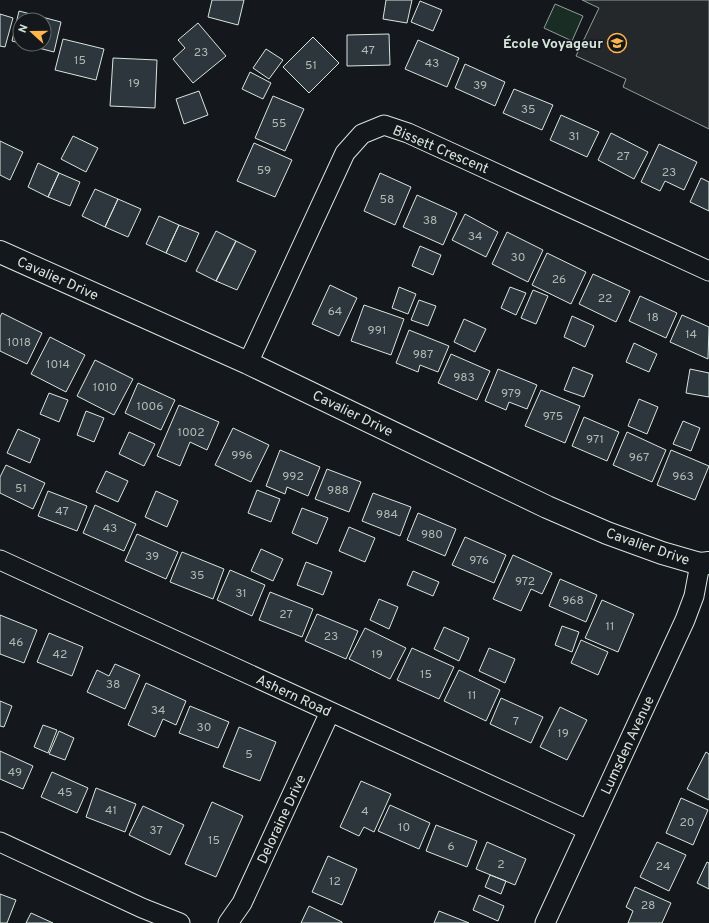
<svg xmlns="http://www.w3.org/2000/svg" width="709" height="923" font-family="Overpass,sans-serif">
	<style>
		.green { fill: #1a2d24; stroke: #939e99 }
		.parking { fill: #24282b; stroke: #939e99 }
		.building { fill: #2c363c; stroke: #d8e6dc }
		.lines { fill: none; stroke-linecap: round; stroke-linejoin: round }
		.minor-casing { stroke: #d8e6dc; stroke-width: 21 }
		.tertiary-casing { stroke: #d8e6dc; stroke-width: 24 }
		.minor { stroke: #14181c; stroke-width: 19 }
		.tertiary { stroke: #14181c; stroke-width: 22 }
		.labels { text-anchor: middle; stroke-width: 3; stroke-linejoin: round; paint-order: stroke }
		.number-label { font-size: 12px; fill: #adbab4 }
		.poi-label { font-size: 14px; font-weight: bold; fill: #d8e6dc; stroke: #14181c; text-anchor: end }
		.street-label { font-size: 14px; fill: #d8e6dc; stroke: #14181c }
	</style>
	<rect width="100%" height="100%" fill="#14181c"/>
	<!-- green -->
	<path class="green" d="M 555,4 L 583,16 L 572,41 L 544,28 Z"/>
	<!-- parking -->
	<path class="parking" d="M 582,0 L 709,0 L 709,129 L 623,87 L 626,79 L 576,56 L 599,8 Z"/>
	<!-- building -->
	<path class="building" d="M 212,0 L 244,0 L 238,25 L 208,17 Z
		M 386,0 L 412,0 L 407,23 L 383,19 Z
		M 420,1 L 442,10 L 433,31 L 411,22 Z
		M 19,11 L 61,22 L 54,52 L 23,44 L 44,44 L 44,20 L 20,20 L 20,43 L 12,41 Z
		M 0,14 L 13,18 L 5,47 L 0,46 Z
		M 198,23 L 226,56 L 193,83 L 173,59 L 185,48 L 178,40 Z
		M 389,34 L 390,65 L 347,66 L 347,35 Z
		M 313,37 L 339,63 L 309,93 L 283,67 Z
		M 63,39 L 104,49 L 96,80 L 55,70 Z
		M 418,40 L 459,58 L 447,87 L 405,69 Z
		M 266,49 L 283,60 L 269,79 L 253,68 Z
		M 113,58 L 157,60 L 155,108 L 110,106 Z
		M 465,64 L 505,82 L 495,106 L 455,88 Z
		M 250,72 L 271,83 L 263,99 L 242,89 Z
		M 514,89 L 553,105 L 542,130 L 503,113 Z
		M 199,91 L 208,115 L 184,124 L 176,99 Z
		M 273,96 L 304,109 L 285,151 L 255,138 Z
		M 561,115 L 599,132 L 587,157 L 550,140 Z
		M 611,133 L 648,152 L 634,179 L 598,160 Z
		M 73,136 L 98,148 L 86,172 L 61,159 Z
		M 0,141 L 23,152 L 10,180 L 0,175 Z
		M 254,143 L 292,160 L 275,197 L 237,181 Z
		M 659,144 L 697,162 L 684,190 L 665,181 L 660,191 L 641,182 Z
		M 38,163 L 59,173 L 48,197 L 28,187 Z
		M 59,173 L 80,182 L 70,206 L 48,197 Z
		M 380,173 L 411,187 L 395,225 L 364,211 Z
		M 701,178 L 709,182 L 709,211 L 690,202 Z
		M 95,189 L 118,199 L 105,227 L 82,216 Z
		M 417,195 L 457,213 L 443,245 L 403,227 Z
		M 118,199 L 141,209 L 128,237 L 105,227 Z
		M 465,214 L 498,232 L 486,257 L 452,240 Z
		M 159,216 L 179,225 L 166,253 L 146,244 Z
		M 179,225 L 199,233 L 186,262 L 166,253 Z
		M 216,231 L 236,241 L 216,281 L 196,271 Z
		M 507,232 L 543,250 L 528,282 L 492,264 Z
		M 236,241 L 256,251 L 237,290 L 216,281 Z
		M 420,246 L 441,255 L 433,275 L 412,266 Z
		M 547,253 L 586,272 L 571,304 L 532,285 Z
		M 593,274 L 630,291 L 616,322 L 579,304 Z
		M 330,285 L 357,298 L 339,336 L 312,324 Z
		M 399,287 L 416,294 L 408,314 L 392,308 Z
		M 510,287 L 526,293 L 516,315 L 501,308 Z
		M 533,290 L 548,296 L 536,324 L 521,318 Z
		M 640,296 L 677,313 L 666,338 L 629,321 Z
		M 419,300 L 436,306 L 428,326 L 411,320 Z
		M 364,305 L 404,319 L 391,355 L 351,341 Z
		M 2,313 L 42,333 L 27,364 L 0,351 L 0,317 Z
		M 682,315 L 709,327 L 708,359 L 670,342 Z
		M 572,316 L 594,326 L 585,347 L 564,337 Z
		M 464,319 L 486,329 L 475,352 L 454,342 Z
		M 409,330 L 449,346 L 438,372 L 420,365 L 418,372 L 396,363 Z
		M 50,337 L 85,355 L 66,392 L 31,374 Z
		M 634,343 L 657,354 L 649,372 L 626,362 Z
		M 451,354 L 490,371 L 477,400 L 438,383 Z
		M 95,360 L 133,379 L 114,415 L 77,396 Z
		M 573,367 L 593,375 L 584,397 L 564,390 Z
		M 498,369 L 537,385 L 527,409 L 509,402 L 506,410 L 485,401 Z
		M 690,369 L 709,373 L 709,397 L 686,393 Z
		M 138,383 L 175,400 L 161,430 L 125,413 Z
		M 541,390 L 580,406 L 565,443 L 525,426 Z
		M 49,393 L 68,400 L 59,422 L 40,414 Z
		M 639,399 L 658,407 L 647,434 L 628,426 Z
		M 179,405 L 219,422 L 207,450 L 190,442 L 180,466 L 157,456 Z
		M 86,411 L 104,418 L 94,442 L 77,435 Z
		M 584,417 L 619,432 L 607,461 L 572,446 Z
		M 683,421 L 700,428 L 691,451 L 673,444 Z
		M 233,428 L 269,445 L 251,482 L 215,465 Z
		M 18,429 L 40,439 L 30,463 L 7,453 Z
		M 129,432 L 155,444 L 144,466 L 119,454 Z
		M 627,432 L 666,450 L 652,482 L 613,465 Z
		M 280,450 L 320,467 L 308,496 L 287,487 L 285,494 L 266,486 Z
		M 671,450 L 709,466 L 695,500 L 657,485 Z
		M 6,465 L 45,483 L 33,509 L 0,493 L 0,477 Z
		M 327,469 L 361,482 L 349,512 L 315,499 Z
		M 106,471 L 128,481 L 118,502 L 96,492 Z
		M 257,490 L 280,499 L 271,522 L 248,513 Z
		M 48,491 L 87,506 L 77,531 L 38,516 Z
		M 156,491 L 178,501 L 167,527 L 145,517 Z
		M 373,493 L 411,507 L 400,536 L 362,521 Z
		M 95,505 L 136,524 L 124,551 L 83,533 Z
		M 302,508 L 328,518 L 317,544 L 292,533 Z
		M 418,513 L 456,529 L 445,556 L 407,540 Z
		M 349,527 L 375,538 L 365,562 L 339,551 Z
		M 137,534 L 178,552 L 166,579 L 125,561 Z
		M 465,537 L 506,555 L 494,583 L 452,565 Z
		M 261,549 L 283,559 L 273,581 L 251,571 Z
		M 182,552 L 224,569 L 213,599 L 170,582 Z
		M 513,555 L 552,573 L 542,594 L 531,589 L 521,611 L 493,599 Z
		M 306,562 L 332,572 L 323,595 L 297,585 Z
		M 230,570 L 265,585 L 252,616 L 217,600 Z
		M 413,571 L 439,582 L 433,596 L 407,585 Z
		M 560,579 L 597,595 L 586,622 L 549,606 Z
		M 270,592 L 313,609 L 302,637 L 259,620 Z
		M 379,599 L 398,607 L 389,629 L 370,620 Z
		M 602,600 L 634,614 L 618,652 L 585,638 Z
		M 317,614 L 358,631 L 346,659 L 305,641 Z
		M 0,615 L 37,630 L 24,663 L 0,654 Z
		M 562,626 L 579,632 L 572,652 L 555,645 Z
		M 444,627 L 469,638 L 459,661 L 434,649 Z
		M 365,628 L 406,648 L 390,679 L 349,659 Z
		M 49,633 L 83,647 L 72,676 L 37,662 Z
		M 581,640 L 608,652 L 598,675 L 571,663 Z
		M 412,648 L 454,667 L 439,699 L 397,680 Z
		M 489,648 L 515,659 L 505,683 L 479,671 Z
		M 115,664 L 140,675 L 125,709 L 87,692 L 97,670 L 109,676 Z
		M 459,670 L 500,690 L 486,721 L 444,701 Z
		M 146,683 L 186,701 L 176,725 L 163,719 L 155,737 L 128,725 Z
		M 501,698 L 543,717 L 531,743 L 490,724 Z
		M 0,701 L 12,706 L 4,727 L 0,726 Z
		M 190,706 L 229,722 L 218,748 L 179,733 Z
		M 560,707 L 587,720 L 567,760 L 540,747 Z
		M 43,725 L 57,730 L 48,753 L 34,747 Z
		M 239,727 L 276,742 L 260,781 L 223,767 Z
		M 59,731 L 74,738 L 65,760 L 49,754 Z
		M 0,751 L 33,766 L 23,789 L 0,779 Z
		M 706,752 L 709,754 L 709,800 L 687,789 Z
		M 52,772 L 88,788 L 77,813 L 41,797 Z
		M 361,781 L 391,794 L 374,832 L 364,827 L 359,836 L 340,827 Z
		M 96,788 L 136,804 L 125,832 L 86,817 Z
		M 681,798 L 708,810 L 693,845 L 666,833 Z
		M 212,802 L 243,816 L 216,877 L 185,864 Z
		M 390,805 L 430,823 L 419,849 L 378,831 Z
		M 143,806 L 184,825 L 170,855 L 129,835 Z
		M 436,825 L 477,841 L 467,867 L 426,851 Z
		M 487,842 L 526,859 L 515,885 L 476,869 Z
		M 657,842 L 686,855 L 669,891 L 640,877 Z
		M 328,856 L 357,869 L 342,905 L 312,892 Z
		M 707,862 L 709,863 L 709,889 L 697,883 Z
		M 490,875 L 506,881 L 501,894 L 485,887 Z
		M 635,887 L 671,903 L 662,923 L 628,923 L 633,911 L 626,907 Z
		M 0,894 L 16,900 L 7,923 L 0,923 Z
		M 479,895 L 504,906 L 498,921 L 473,910 Z
		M 309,906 L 342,922 L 342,923 L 301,923 Z
		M 439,911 L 469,923 L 434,923 Z
		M 31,913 L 53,923 L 26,923 Z"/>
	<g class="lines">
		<!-- minor casing -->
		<g class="minor-casing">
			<path id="minor" d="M 248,363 L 345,153 L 362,134 L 384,125 L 408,133 L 709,271
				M 0,560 L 588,830
				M 0,842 L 142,908 L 180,923
				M 228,923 L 242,903 L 330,712
				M 545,923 L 685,620 L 694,596 L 700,564"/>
		</g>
		<!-- tertiary casing -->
		<g class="tertiary-casing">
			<path id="tertiary" d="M 0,252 L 248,363 L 547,507 L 607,533 L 662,553 L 700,564 L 709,563"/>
		</g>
		<!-- minor -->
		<use href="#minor" class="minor"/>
		<!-- tertiary -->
		<use href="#tertiary" class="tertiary"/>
	</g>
	<!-- icons -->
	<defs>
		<g id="school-ring" transform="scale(1)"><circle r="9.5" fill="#14181c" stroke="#ffb74d" stroke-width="1.5"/><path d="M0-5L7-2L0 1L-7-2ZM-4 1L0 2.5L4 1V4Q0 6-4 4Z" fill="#ffb74d"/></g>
	</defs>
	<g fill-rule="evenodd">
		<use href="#school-ring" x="617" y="43"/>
	</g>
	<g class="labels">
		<!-- number labels -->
		<g class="number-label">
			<text x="368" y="54">47</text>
			<text x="201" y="56">23</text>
			<text x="80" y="64">15</text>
			<text x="432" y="67">43</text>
			<text x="311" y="69">51</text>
			<text x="134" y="87">19</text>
			<text x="480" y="89">39</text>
			<text x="528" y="113">35</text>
			<text x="279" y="127">55</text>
			<text x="574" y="140">31</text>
			<text x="623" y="160">27</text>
			<text x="264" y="174">59</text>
			<text x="669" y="176">23</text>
			<text x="387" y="203">58</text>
			<text x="430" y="224">38</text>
			<text x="475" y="240">34</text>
			<text x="518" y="261">30</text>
			<text x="559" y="283">26</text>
			<text x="605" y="302">22</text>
			<text x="335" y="315">64</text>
			<text x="653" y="321">18</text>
			<text x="377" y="334">991</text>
			<text x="691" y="338">14</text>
			<text x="19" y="346">1018</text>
			<text x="423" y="358">987</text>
			<text x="58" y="368">1014</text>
			<text x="464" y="381">983</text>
			<text x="105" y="391">1010</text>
			<text x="511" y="397">979</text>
			<text x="150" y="410">1006</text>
			<text x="553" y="420">975</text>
			<text x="191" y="436">1002</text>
			<text x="595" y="443">971</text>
			<text x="242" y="459">996</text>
			<text x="639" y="461">967</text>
			<text x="293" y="480">992</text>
			<text x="683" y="480">963</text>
			<text x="21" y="492">51</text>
			<text x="338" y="494">988</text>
			<text x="62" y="515">47</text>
			<text x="387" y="518">984</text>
			<text x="110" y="532">43</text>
			<text x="432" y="538">980</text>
			<text x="152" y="560">39</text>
			<text x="479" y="564">976</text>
			<text x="197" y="579">35</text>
			<text x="525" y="585">972</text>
			<text x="241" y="597">31</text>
			<text x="573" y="604">968</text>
			<text x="286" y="618">27</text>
			<text x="610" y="630">11</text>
			<text x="331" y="640">23</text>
			<text x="16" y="646">46</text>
			<text x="60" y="658">42</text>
			<text x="377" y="658">19</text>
			<text x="426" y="678">15</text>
			<text x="113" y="688">38</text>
			<text x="472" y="699">11</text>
			<text x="158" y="714">34</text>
			<text x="516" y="725">7</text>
			<text x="204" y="731">30</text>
			<text x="563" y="737">19</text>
			<text x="249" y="758">5</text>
			<text x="15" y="776">49</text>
			<text x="65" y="796">45</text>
			<text x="111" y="814">41</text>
			<text x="365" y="815">4</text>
			<text x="687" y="826">20</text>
			<text x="404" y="831">10</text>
			<text x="156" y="834">37</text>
			<text x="214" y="844">15</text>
			<text x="451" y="850">6</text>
			<text x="501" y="868">2</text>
			<text x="663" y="870">24</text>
			<text x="335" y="885">12</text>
			<text x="648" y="909">28</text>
		</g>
		<!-- poi labels -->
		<g class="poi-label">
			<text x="603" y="48">École Voyageur</text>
		</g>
		<!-- street labels -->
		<g class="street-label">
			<text transform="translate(441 149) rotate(23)" y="5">Bissett Crescent</text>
			<text transform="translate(58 278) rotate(24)" y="5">Cavalier Drive</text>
			<text transform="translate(353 413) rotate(26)" y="5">Cavalier Drive</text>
			<text transform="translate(648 546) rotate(19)" y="5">Cavalier Drive</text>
			<text transform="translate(294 695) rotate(25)" y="5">Ashern Road</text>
			<text transform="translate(627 745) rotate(-65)" y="5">Lumsden Avenue</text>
			<text transform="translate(281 819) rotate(-65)" y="5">Deloraine Drive</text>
		</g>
	</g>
	<!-- north arrow -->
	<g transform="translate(32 32) rotate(291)"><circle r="19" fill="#14181c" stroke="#626a69"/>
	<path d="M0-3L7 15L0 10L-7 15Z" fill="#ffb74d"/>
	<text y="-6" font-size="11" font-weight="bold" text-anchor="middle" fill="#d8e6dc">N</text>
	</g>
</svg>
